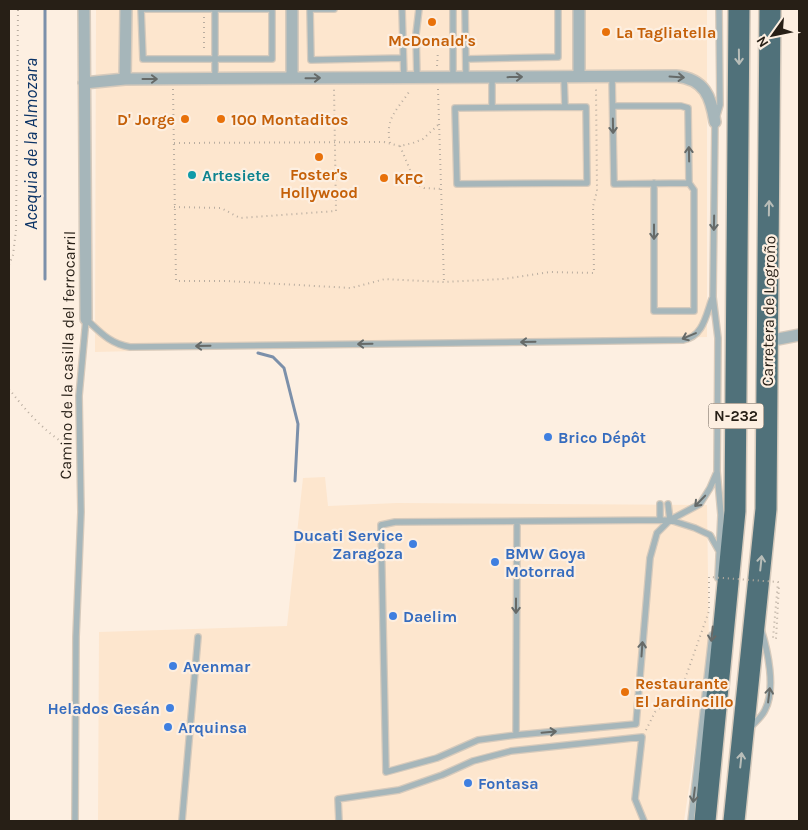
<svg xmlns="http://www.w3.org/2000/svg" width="808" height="830" font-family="Karla,sans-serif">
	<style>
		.built { fill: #fde6ce }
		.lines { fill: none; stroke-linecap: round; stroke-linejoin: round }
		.stream { stroke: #7c90aa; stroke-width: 3 }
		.lane-casing { stroke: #d6cabc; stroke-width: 8 }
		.street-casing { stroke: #d6cabc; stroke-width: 14 }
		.highway-casing { stroke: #d6cabc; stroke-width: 24 }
		.path { stroke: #b9ada0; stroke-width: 2; stroke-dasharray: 1 4; stroke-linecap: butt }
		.lane { stroke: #a6b6ba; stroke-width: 5.5 }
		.street { stroke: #a6b6ba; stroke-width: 11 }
		.highway { stroke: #50717a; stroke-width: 21 }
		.path-bridge { stroke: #b9ada0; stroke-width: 2; stroke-dasharray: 1 4; stroke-linecap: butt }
		.oneway { stroke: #b8bdb8 }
		.oneway2 { stroke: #666a68 }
		.food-dot { fill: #e8710a; stroke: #fdefe1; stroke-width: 2 }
		.culture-dot { fill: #0f9aa8; stroke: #fdefe1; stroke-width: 2 }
		.shop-dot { fill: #3f7fe0; stroke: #fdefe1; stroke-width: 2 }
		.labels { text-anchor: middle; stroke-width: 4.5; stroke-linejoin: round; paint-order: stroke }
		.shield { fill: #fdefe1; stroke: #675d53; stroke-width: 1 }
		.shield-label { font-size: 15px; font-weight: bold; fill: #271f16 }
		.food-label { font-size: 16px; font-weight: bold; fill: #c56008; stroke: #fdefe1; text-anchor: start }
		.culture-label { font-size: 16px; font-weight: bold; fill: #0d838f; stroke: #fdefe1; text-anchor: start }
		.street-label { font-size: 16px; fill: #271f16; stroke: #fdefe1 }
		.shop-label { font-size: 16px; font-weight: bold; fill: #366cbe; stroke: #fdefe1; text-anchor: start }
		.water-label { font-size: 18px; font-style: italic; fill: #0a3265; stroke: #fdefe1 }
	</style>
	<rect width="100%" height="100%" fill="#fdefe1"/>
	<!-- built -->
	<path class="built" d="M 96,9 L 707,9 L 707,337 L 95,352 Z
		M 325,477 L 328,506 L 397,503 L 707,505 L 709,652 L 684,821 L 98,821 L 99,632 L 287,626 L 303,478 Z"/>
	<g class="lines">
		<!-- stream -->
		<path class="stream" d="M 45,279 L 45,9
			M 258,353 L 273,357 L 284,368 L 298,424 L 295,481"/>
		<!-- lane casing -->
		<g class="lane-casing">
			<path id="lane" d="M 141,9 L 272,9 L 272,59 L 143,59 Z
				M 215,9 L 215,79
				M 334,9 L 310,9 L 311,60 L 403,58
				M 402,9 L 404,78
				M 453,9 L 453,77
				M 465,9 L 466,77
				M 466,59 L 558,57 L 558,9
				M 492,77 L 492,107
				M 564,77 L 565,107
				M 612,77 L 614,184 L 689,183 L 688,108 L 681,106 L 613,106
				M 417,78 L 416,34 L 419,9
				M 586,107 L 587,183 L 457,184 L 455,108 Z
				M 654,183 L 654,311 L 694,311 L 694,190 L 689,183
				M 86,319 C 100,332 110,344 130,347 L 683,340 C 703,337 706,315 712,299
				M 668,504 L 670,520
				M 660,520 L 660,504
				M 517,522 L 516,735 L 636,724 L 650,558 L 657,533 L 670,520 L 700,504 L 710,488 L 716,474
				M 718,578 L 721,515 L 717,471 L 718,338 L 713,297 L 715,122 L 720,105 L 719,9
				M 750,728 C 755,722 762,717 765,710 C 776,689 768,651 761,629
				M 516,735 L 478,740 L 437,758 L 386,772 L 381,525 L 395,522 L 670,520 L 695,528 L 710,535 L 719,551
				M 75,821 L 76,637 L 81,512 L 79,396 L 86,319
				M 182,821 L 198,637
				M 339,821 L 338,799 L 399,790 L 442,775 L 473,761 L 511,751 L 642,737 L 635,799 L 644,821
				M 691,821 L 712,635"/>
		</g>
		<!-- street casing -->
		<g class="street-casing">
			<path id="street" d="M 84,9 L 86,319
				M 292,9 L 292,78
				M 579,9 L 579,76
				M 125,79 L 126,9
				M 84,83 L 125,79 L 676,76 C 705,79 711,97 715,122
				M 768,341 L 799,335"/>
		</g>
		<!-- highway casing -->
		<g class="highway-casing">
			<path id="highway" d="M 705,821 L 735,511 L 739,9
				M 734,821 L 766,509 L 770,9"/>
		</g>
		<!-- path -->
		<path class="path" d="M 204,17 L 204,52
			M 437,66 L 438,51
			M 173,89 L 176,281 L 227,281 L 351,288 L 385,279 L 444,282 L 504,279 L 550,272 L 594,273 L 593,206 L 597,191 L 596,88
			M 438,89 L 444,282
			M 174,143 L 384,142 L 400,146 L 413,143 L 423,139 L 439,124
			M 390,143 C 385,119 396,111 409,92
			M 400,146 L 416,184 L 424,188 L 441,189
			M 174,207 L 221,208 L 240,218 L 336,211 L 334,88
			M 9,265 L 13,255 L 16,230 L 18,9
			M 9,389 C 27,412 46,434 72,448
			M 646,730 L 655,712 L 674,696"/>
		<!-- lane -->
		<use href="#lane" class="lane"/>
		<!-- street -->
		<use href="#street" class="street"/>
		<!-- highway -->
		<use href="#highway" class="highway"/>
		<!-- path-bridge -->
		<path class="path-bridge" d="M 685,679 L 709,611 L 709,577 L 778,582 L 773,638 L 776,639 L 779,586"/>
	</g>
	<!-- one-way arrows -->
	<defs><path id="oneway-shaft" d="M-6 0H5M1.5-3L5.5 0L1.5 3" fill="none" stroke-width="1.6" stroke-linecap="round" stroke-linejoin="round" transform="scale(1.25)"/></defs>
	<g class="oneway">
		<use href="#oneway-shaft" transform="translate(739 57) rotate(89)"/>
		<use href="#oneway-shaft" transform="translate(769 208) rotate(-89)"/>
		<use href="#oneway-shaft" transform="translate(761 563) rotate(-84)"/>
		<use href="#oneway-shaft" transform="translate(741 760) rotate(-84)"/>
	</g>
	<g class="oneway2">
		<use href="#oneway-shaft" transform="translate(515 77) rotate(-1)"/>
		<use href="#oneway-shaft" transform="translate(677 77) rotate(4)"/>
		<use href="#oneway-shaft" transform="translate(313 78) rotate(-1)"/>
		<use href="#oneway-shaft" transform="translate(150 79)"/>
		<use href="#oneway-shaft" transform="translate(613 126) rotate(89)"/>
		<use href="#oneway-shaft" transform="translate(689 154) rotate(-91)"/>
		<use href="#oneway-shaft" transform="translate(714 223) rotate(91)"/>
		<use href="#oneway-shaft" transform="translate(654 232) rotate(90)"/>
		<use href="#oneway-shaft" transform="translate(689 336) rotate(157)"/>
		<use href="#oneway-shaft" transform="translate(528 342) rotate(179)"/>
		<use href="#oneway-shaft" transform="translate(365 344) rotate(179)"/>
		<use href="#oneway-shaft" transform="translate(203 346) rotate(179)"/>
		<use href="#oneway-shaft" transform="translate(700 501) rotate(134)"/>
		<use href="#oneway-shaft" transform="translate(516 606) rotate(90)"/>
		<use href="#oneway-shaft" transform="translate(712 634) rotate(96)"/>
		<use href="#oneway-shaft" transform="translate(642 649) rotate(-86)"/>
		<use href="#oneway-shaft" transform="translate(769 695) rotate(-83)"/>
		<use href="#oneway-shaft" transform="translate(549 732) rotate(-5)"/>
		<use href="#oneway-shaft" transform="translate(694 795) rotate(97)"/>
	</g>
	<!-- markers -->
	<g class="food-dot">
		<circle cx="432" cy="22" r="5"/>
		<circle cx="606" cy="32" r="5"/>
		<circle cx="185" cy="119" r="5"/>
		<circle cx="221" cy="119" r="5"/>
		<circle cx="319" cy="157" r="5"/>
		<circle cx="384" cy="178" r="5"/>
		<circle cx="625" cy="692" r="5"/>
	</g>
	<circle class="culture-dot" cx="192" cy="175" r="5"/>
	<g class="shop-dot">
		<circle cx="548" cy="437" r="5"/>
		<circle cx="413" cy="544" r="5"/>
		<circle cx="495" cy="562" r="5"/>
		<circle cx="393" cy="616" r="5"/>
		<circle cx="173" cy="666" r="5"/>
		<circle cx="170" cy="708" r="5"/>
		<circle cx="168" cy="727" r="5"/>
		<circle cx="468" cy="783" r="5"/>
	</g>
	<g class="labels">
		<!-- shield labels -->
		<rect class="shield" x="708.5" y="403.5" width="55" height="25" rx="4"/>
		<g class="shield-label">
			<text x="736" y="421">N-232</text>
		</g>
		<!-- food labels -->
		<g class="food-label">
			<text x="616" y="38">La Tagliatella</text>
			<text x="432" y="46" text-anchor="middle">McDonald's</text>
			<text x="175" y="125" text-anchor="end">D' Jorge</text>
			<text x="231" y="125">100 Montaditos</text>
			<text x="319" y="180" text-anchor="middle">Foster's<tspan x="319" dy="18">Hollywood</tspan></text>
			<text x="394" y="184">KFC</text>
			<text x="635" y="689">Restaurante<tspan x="635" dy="18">El Jardincillo</tspan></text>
		</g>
		<!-- culture labels -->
		<g class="culture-label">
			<text x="202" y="181">Artesiete</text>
		</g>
		<!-- street labels -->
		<g class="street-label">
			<text transform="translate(768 311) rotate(-89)" y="6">Carretera de Logroño</text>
			<text transform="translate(67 355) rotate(-89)" y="6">Camino de la casilla del ferrocarril</text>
		</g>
		<!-- shop labels -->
		<g class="shop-label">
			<text x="558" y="443">Brico Dépôt</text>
			<text x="403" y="541" text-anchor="end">Ducati Service<tspan x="403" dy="18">Zaragoza</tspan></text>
			<text x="505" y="559">BMW Goya<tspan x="505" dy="18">Motorrad</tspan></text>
			<text x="403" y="622">Daelim</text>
			<text x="183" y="672">Avenmar</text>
			<text x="160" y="714" text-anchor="end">Helados Gesán</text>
			<text x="178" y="733">Arquinsa</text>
			<text x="478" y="789">Fontasa</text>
		</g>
		<!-- water labels -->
		<g class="water-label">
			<text transform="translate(31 144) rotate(-90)" y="6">Acequia de la Almozara</text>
		</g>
	</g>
	<!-- border -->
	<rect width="808" height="830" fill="none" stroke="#271f16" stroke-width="20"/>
	<!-- north arrow -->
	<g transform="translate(773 35) rotate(237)" stroke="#fdefe1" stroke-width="4" paint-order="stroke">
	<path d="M0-4L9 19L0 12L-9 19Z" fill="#271f16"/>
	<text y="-8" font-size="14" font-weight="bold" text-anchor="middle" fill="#271f16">N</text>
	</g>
</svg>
